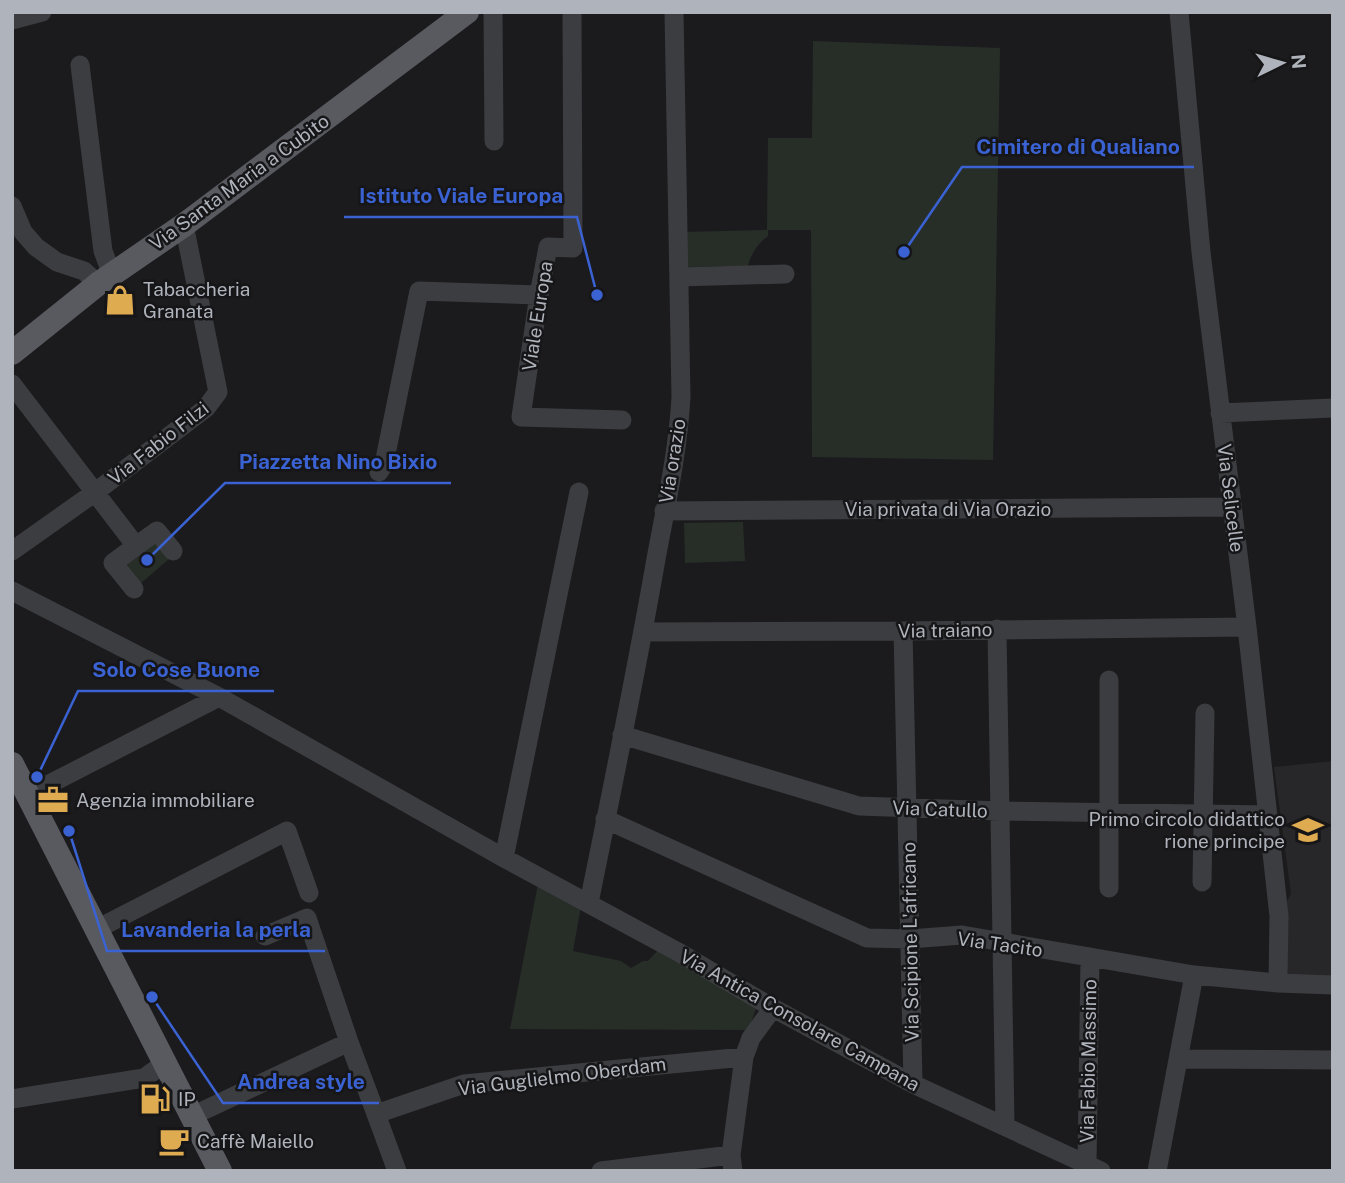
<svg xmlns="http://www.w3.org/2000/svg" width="1345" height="1183" font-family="'Public Sans',sans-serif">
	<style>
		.built { fill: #27272a }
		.green { fill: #272e28 }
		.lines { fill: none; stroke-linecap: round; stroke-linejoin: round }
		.minor { stroke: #3c3d41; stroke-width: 19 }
		.major { stroke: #595a60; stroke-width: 24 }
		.labels { text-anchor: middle; stroke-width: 5; stroke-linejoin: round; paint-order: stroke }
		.street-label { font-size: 19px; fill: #afb3bb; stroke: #161618 }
		.poi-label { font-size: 19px; fill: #afb3bb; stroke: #161618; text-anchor: start }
		.leader { fill: none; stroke: #3a62d2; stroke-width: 2.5 }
		.callout-dot { fill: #3a62d2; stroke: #161618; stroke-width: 2.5 }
		.callout-label { font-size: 21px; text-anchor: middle; font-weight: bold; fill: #3a62d2; stroke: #161618; stroke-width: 5; stroke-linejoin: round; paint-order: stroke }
	</style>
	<rect width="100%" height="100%" fill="#1b1b1d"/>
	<!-- built -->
	<path class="built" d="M 1333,761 L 1333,982 L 1288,980 L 1286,903 L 1291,894 L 1274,767 Z"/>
	<!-- green -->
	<path class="green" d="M 813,41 L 1000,48 L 993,460 L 812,457 L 811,230 L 768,230 L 768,236 C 757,244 751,254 748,266 L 685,267 L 684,232 L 767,230 L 768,138 L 812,138 Z
		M 743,522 L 745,561 L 685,563 L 684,523 Z
		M 154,539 L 169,559 L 140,584 L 124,562 Z
		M 538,884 L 581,906 L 573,951 L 621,961 L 631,968 L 643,961 L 648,961 L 659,949 L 757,1005 L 749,1030 L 510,1029 Z"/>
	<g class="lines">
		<!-- minor -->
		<path class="minor" d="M 493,12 L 494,141
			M 572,12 L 573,248 L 548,247 L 539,295 L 521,417 L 622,420
			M 1179,12 L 1201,252 L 1247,627 L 1279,916 L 1278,983
			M 12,20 L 42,12
			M 80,65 L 103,251 L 112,275
			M 12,206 L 23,232 L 36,247 L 57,262 L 84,271 L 98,284
			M 679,277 L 785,274
			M 12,384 L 136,546 L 113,563 L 134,589
			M 1220,413 L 1333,408
			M 379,472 L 384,464 L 419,291 L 539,295
			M 664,511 L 1232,507
			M 136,546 L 157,531 L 173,551
			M 12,551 L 94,493 L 206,408 L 218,392 L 184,225
			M 12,591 L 219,697 L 504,858 L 680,953 L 773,1008 L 913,1084 L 1101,1171
			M 997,629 L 1005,1126
			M 903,631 L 913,1084
			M 643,632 L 903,631 L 1247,627
			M 1109,680 L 1109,888
			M 622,735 L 859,806 L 1001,811 L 1268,815
			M 28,795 L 219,697
			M 605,819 L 867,938 L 910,939 L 962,935 L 1194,975 L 1278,983 L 1333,985
			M 504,858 L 579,492
			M 1202,882 L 1205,713
			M 589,903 C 612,789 636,674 656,559 C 666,505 678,452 681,397 L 674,12
			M 97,929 L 287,831 L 309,893
			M 265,936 L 307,918 L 349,1042 L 376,1114 L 464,1084 L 744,1057
			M 1178,1059 L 1333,1060
			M 12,1099 L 144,1078 L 165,1063
			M 376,1114 L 397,1171
			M 192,1116 L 349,1042
			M 1087,1165 L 1090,957
			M 601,1171 L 731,1155
			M 733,1171 L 731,1155 L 744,1057 L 751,1038 L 773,1008
			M 1157,1171 L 1194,975"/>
		<!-- major -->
		<path class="major" d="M 12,353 L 98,284 L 184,225 L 467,12
			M 12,764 L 220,1171"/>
	</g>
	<!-- icons -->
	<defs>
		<g id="shop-bare" transform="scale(2.415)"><path d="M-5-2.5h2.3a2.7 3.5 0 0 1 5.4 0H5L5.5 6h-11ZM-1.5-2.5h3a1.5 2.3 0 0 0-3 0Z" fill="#dfab50" stroke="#161618" stroke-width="2.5" paint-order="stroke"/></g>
		<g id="office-bare" transform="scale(2.415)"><path d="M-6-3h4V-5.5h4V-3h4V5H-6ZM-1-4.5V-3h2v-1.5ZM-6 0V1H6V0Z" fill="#dfab50" stroke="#161618" stroke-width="2.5" paint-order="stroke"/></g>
		<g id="school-bare" transform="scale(2.415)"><path d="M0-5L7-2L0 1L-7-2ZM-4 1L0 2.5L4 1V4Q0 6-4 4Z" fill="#dfab50" stroke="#161618" stroke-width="2.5" paint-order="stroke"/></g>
		<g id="fuel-bare" transform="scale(2.415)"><path d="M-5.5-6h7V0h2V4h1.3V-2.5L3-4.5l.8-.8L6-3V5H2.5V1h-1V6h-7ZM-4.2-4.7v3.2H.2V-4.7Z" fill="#dfab50" stroke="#161618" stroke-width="2.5" paint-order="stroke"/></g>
		<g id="cafe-bare" transform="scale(2.415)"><path d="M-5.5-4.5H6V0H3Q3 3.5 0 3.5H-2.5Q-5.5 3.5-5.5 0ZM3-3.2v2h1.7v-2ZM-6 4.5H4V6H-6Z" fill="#dfab50" stroke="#161618" stroke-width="2.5" paint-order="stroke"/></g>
	</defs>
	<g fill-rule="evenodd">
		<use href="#shop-bare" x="120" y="300"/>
		<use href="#office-bare" x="53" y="800"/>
		<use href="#school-bare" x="1308" y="830"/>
		<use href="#fuel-bare" x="155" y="1099"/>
		<use href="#cafe-bare" x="174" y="1141"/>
	</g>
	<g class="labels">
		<!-- street labels -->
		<g class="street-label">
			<text transform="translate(239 182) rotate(-36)" y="7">Via Santa Maria a Cubito</text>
			<text transform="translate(537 316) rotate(-81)" y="7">Viale Europa</text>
			<text transform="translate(158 443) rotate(-38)" y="7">Via Fabio Filzi</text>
			<text transform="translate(672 461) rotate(-81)" y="7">Via orazio</text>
			<text transform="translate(1231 498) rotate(83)" y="7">Via Selicelle</text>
			<text x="948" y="516">Via privata di Via Orazio</text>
			<text transform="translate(945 630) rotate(-1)" y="7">Via traiano</text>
			<text transform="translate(940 809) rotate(2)" y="7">Via Catullo</text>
			<text transform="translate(910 942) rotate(-91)" y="7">Via Scipione L'africano</text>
			<text transform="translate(1000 944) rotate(8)" y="7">Via Tacito</text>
			<text transform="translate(800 1020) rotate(29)" y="7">Via Antica Consolare Campana</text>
			<text transform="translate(1088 1061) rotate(-89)" y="7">Via Fabio Massimo</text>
			<text transform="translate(562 1076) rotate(-7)" y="7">Via Guglielmo Oberdam</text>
		</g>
		<!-- poi labels -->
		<g class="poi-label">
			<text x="143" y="296">Tabaccheria<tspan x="143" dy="22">Granata</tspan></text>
			<text x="76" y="807">Agenzia immobiliare</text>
			<text x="1285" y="826" text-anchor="end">Primo circolo didattico<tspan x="1285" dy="22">rione principe</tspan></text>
			<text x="178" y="1106">IP</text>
			<text x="197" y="1148">Caffè Maiello</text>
		</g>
	</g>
	<!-- callouts -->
	<path class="leader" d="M904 252L962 167H1194M597 295L577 217H344M147 560L225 483H451M37 777L78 691H274M69 831L107 951H325M152 997L223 1103H379"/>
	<g class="callout-dot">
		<circle cx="904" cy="252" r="7"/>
		<circle cx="597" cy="295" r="7"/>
		<circle cx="147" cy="560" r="7"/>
		<circle cx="37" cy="777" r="7"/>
		<circle cx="69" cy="831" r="7"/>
		<circle cx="152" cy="997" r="7"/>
	</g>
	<g class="callout-label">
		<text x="1078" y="154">Cimitero di Qualiano</text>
		<text x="461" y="203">Istituto Viale Europa</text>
		<text x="338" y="469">Piazzetta Nino Bixio</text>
		<text x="176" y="677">Solo Cose Buone</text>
		<text x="216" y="937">Lavanderia la perla</text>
		<text x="301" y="1089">Andrea style</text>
	</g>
	<!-- border -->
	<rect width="1345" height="1183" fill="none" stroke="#afb3bb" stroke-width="28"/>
	<!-- north arrow -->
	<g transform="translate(1282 63) rotate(85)" stroke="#161618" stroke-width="5" paint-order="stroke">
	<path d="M0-5L12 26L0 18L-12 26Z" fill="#afb3bb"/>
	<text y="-10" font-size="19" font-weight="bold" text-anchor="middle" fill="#afb3bb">N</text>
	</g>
</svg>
